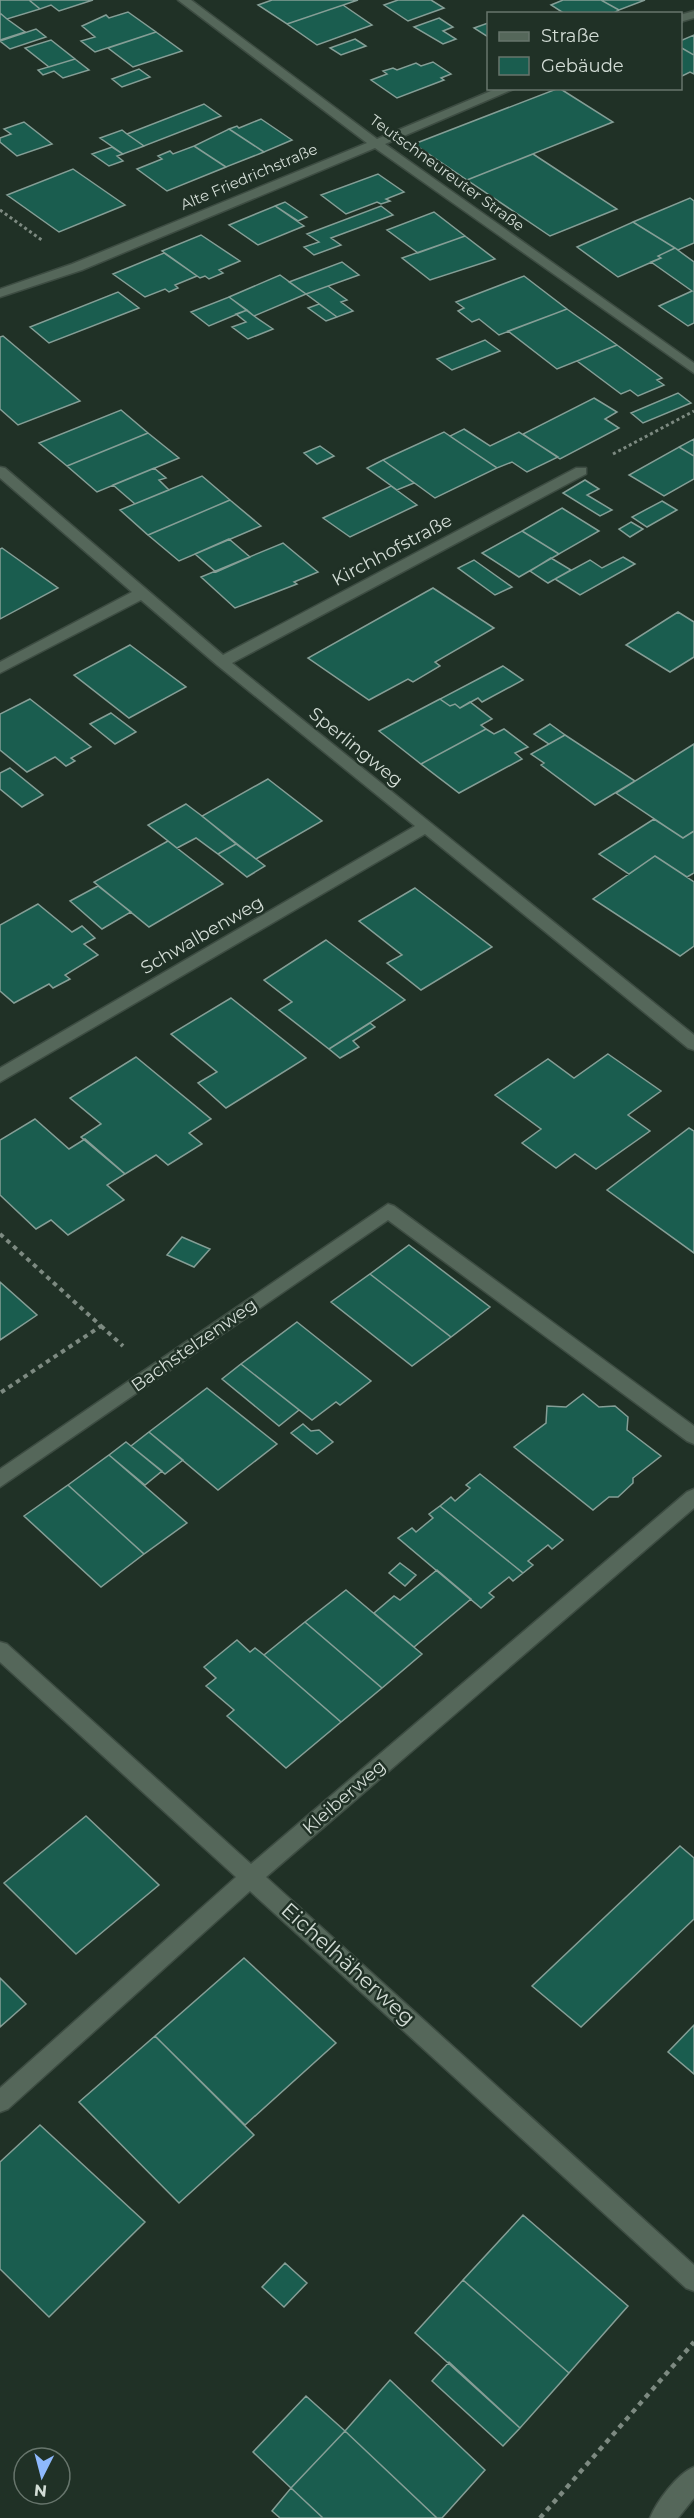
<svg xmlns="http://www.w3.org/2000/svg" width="694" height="2518" font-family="Montserrat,sans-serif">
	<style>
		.building { fill: #1a5d4f; stroke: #859e96; stroke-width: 1.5 }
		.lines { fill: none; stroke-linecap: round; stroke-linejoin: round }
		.minor-casing { stroke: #3d4c42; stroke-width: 3 }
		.path-far2 { stroke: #7d8a81; stroke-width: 3; stroke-dasharray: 3 3; stroke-linecap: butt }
		.path-far1 { stroke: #7d8a81; stroke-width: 4; stroke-dasharray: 4.5 4.5; stroke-linecap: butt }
		.path { stroke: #7d8a81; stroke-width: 4.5; stroke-dasharray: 5 5; stroke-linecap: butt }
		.minor { fill: #55675a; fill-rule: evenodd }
		.labels { text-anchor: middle; stroke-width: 5; stroke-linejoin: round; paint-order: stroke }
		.far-street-label { font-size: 15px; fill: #d2dcd5; stroke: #203126 }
		.street-label { font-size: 18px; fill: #d2dcd5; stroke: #203126 }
		.near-street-label { font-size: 21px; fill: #d2dcd5; stroke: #203126 }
	</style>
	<rect width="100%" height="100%" fill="#203126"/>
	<!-- building -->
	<path class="building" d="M 0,0 L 29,0 L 40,9 L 7,19 L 0,13 Z
		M 29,0 L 93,0 L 59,11 L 51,5 L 40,9 Z
		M 272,0 L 358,0 L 287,24 L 258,5 Z
		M 398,0 L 431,0 L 444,8 L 408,21 L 384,5 Z
		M 563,0 L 601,0 L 619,10 L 612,14 L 565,14 L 551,5 Z
		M 601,0 L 645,0 L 619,10 Z
		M 343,5 L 372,25 L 317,45 L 287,24 Z
		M 128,12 L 156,32 L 95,52 L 81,41 L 95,37 L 82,26 L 106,15 L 109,18 Z
		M 0,13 L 7,19 L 25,32 L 0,40 Z
		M 439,18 L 453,27 L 443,31 L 456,39 L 443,44 L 414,27 Z
		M 488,23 L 488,37 L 474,28 Z
		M 36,29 L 46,37 L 10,49 L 0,41 Z
		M 156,32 L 182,51 L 133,67 L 108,48 Z
		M 694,35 L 694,55 L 680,47 L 680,41 Z
		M 355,39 L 366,46 L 341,55 L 330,48 Z
		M 51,40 L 75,59 L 49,67 L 25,48 Z
		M 680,47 L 694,55 L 694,74 L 690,72 L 680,77 Z
		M 75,59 L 89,70 L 63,78 L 54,71 L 43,75 L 38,70 Z
		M 433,62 L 451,74 L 441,78 L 444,80 L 397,98 L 371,80 L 387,74 L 383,71 L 393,68 L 397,70 L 416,63 L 421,66 Z
		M 139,69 L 150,77 L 122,87 L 112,79 Z
		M 559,88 L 613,122 L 467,180 L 414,144 Z
		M 204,104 L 221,116 L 144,146 L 127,134 Z
		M 261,119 L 292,140 L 264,152 L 229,129 L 237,126 L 239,128 Z
		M 24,122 L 52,144 L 17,156 L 0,142 L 0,138 L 11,134 L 4,129 Z
		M 229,129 L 264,152 L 226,167 L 194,146 Z
		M 122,130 L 127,134 L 144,146 L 123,154 L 100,138 Z
		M 194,146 L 226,167 L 167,191 L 137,169 L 162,159 L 158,156 L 170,151 L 173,154 Z
		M 112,147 L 123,154 L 117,156 L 123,161 L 109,166 L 92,154 Z
		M 533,154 L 617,209 L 550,236 L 467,180 Z
		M 73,169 L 125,205 L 59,232 L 7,195 Z
		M 378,174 L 404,192 L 386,199 L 390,201 L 381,204 L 377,202 L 346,214 L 321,195 Z
		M 690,198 L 694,201 L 694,243 L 678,250 L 633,222 Z
		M 285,202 L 307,217 L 298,221 L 275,206 Z
		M 275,206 L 304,226 L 258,245 L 229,225 Z
		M 381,206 L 393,215 L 331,238 L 341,245 L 314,255 L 304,247 L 319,242 L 307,234 Z
		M 434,212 L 465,236 L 418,253 L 387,230 Z
		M 633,222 L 675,248 L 658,256 L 661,258 L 618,277 L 577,247 Z
		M 201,235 L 240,261 L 219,270 L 223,273 L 209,279 L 205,276 L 200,278 L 162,251 Z
		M 465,236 L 495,259 L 430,280 L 402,258 Z
		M 675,248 L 694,262 L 694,323 L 688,326 L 659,306 L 692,291 L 651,262 L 661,258 L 658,256 Z
		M 164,253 L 197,276 L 175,285 L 178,288 L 169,292 L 165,289 L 145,297 L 113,274 Z
		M 342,262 L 359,275 L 306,294 L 289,282 Z
		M 280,275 L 306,294 L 254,316 L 229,297 Z
		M 524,276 L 567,309 L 499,335 L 479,319 L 472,322 L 458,311 L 464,308 L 456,302 Z
		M 328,286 L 347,300 L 341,302 L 353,311 L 337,317 L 306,294 Z
		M 118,292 L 139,308 L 49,343 L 30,327 Z
		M 229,297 L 247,310 L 209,326 L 191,312 Z
		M 319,304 L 337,317 L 326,321 L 308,308 Z
		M 567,309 L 617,345 L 557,369 L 508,331 Z
		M 247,310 L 254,316 L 273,329 L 248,339 L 232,327 L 246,322 L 236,314 Z
		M 3,336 L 80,401 L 18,425 L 0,409 L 0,337 Z
		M 485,340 L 500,351 L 452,370 L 437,359 Z
		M 617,345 L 662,378 L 657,380 L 664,385 L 638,396 L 630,390 L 621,394 L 577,361 Z
		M 678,393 L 691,403 L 643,423 L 631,413 Z
		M 594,398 L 617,412 L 605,419 L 619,428 L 560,459 L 523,434 Z
		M 121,410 L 148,433 L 67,466 L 39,443 Z
		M 464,429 L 490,446 L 519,432 L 558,457 L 527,472 L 512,462 L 497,468 L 450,436 Z
		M 444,432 L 497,468 L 435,498 L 383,460 Z
		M 148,433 L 179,458 L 97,492 L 67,466 Z
		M 694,439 L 694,456 L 679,447 Z
		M 320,446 L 334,456 L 317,464 L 304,453 Z
		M 679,447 L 694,456 L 694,479 L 664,496 L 629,475 Z
		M 383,460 L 414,483 L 397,490 L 367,468 Z
		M 154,468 L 166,478 L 159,480 L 169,490 L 135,504 L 113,485 Z
		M 202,476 L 230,500 L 148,535 L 120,510 Z
		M 585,480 L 599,489 L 587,495 L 612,510 L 600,516 L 563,493 Z
		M 391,486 L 417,505 L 350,537 L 323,518 Z
		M 230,500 L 261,526 L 179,561 L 148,535 Z
		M 662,501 L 677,510 L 647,527 L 632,517 Z
		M 562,508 L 599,531 L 559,554 L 522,531 Z
		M 631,522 L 643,529 L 630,537 L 619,529 Z
		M 522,531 L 559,554 L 519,577 L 482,553 Z
		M 229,539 L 250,557 L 216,572 L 195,554 Z
		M 283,543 L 318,572 L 294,582 L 297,584 L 235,608 L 201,577 Z
		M 2,548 L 58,588 L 0,619 L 0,549 Z
		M 623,557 L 635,564 L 580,595 L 555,579 L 590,560 L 602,568 Z
		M 551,558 L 571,570 L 548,583 L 530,571 Z
		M 474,560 L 512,587 L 495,595 L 458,568 Z
		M 433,588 L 494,628 L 435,662 L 440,666 L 413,682 L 408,679 L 369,700 L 308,658 Z
		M 678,612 L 694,622 L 694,657 L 670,672 L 626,645 Z
		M 130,645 L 186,687 L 129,718 L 74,675 Z
		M 503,666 L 523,680 L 482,702 L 478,698 L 460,708 L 455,704 L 450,706 L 440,699 Z
		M 30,699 L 91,747 L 71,758 L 75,761 L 66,766 L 55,757 L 27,772 L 0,750 L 0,714 Z
		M 440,699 L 450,706 L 455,704 L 460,708 L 470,702 L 492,719 L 481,725 L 486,729 L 421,764 L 379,731 Z
		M 111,713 L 136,732 L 115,744 L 90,724 Z
		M 550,724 L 565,735 L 549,744 L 534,734 Z
		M 486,729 L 494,734 L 504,729 L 528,747 L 515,753 L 522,759 L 459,793 L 421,764 Z
		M 565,735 L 635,781 L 595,805 L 541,765 L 544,763 L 531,754 Z
		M 694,744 L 694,831 L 683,838 L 616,793 Z
		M 10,768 L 43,795 L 22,807 L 0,789 L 0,773 Z
		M 268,779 L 322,821 L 256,859 L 202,816 Z
		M 186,804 L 202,816 L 236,844 L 218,854 L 196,838 L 177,848 L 148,825 Z
		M 654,819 L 683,838 L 694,831 L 694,873 L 687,877 L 655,856 L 629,874 L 599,854 Z
		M 168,841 L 223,884 L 149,927 L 94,882 Z
		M 236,844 L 256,859 L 265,866 L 247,877 L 218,854 Z
		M 655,856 L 694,882 L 694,946 L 680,956 L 593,899 Z
		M 98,886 L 131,912 L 102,929 L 70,901 Z
		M 415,888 L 492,947 L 421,990 L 387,963 L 402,955 L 359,921 Z
		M 38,904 L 72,932 L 82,926 L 95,938 L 84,944 L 98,955 L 65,975 L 70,979 L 53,988 L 49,984 L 14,1003 L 0,991 L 0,925 Z
		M 326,940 L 405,1000 L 329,1049 L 279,1010 L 292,1002 L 264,980 Z
		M 231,998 L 306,1058 L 226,1108 L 198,1083 L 217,1072 L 171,1034 Z
		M 370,1023 L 375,1027 L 353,1041 L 359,1047 L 340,1058 L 329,1049 Z
		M 608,1054 L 661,1091 L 628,1115 L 650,1131 L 596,1169 L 575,1154 L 556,1168 L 522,1143 L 541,1129 L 495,1095 L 548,1059 L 574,1078 Z
		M 136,1057 L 211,1119 L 189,1133 L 202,1144 L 168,1165 L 156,1155 L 125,1174 L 81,1137 L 101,1124 L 70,1098 Z
		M 35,1119 L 69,1149 L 85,1139 L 125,1174 L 107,1185 L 124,1200 L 68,1235 L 51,1220 L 36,1229 L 0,1195 L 0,1140 Z
		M 689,1128 L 694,1131 L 694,1253 L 607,1190 Z
		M 182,1237 L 210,1249 L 194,1267 L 167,1255 Z
		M 409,1245 L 490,1307 L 451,1337 L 370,1274 Z
		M 370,1274 L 451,1337 L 412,1366 L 331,1302 Z
		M 0,1282 L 37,1315 L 0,1340 Z
		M 297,1322 L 371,1381 L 340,1405 L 336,1402 L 312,1420 L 241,1364 Z
		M 241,1364 L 299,1410 L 279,1426 L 222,1379 Z
		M 207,1388 L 277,1444 L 218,1490 L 149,1432 Z
		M 583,1394 L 599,1407 L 615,1406 L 628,1417 L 627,1430 L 661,1456 L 633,1478 L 633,1483 L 618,1497 L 609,1497 L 593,1510 L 514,1447 L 546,1423 L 547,1406 L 566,1407 Z
		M 303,1424 L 311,1431 L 319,1430 L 333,1442 L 317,1454 L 291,1433 Z
		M 149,1432 L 183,1460 L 165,1474 L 131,1446 Z
		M 126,1442 L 162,1471 L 145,1485 L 109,1455 Z
		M 109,1455 L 187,1523 L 144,1554 L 68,1485 Z
		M 480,1474 L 563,1540 L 552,1549 L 548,1545 L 528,1561 L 533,1565 L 523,1573 L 440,1506 L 451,1497 L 455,1501 L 470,1488 L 466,1485 Z
		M 68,1485 L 144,1554 L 101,1587 L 24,1516 Z
		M 440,1506 L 523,1573 L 513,1581 L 509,1577 L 489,1593 L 494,1597 L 481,1608 L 398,1538 L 412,1528 L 416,1532 L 433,1518 L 429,1514 Z
		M 400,1563 L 416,1575 L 405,1586 L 389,1573 Z
		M 437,1570 L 471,1599 L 414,1647 L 374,1613 L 394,1596 L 400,1600 Z
		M 346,1590 L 422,1654 L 382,1688 L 305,1622 Z
		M 305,1622 L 382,1688 L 341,1722 L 264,1655 Z
		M 237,1640 L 250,1652 L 255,1648 L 264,1655 L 341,1722 L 286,1768 L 227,1716 L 234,1710 L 206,1686 L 216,1678 L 204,1667 Z
		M 86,1816 L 159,1885 L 76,1954 L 4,1883 Z
		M 680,1846 L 694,1858 L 694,1919 L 581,2027 L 532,1986 Z
		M 244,1958 L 336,2043 L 245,2125 L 155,2036 Z
		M 0,1978 L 26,2004 L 0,2027 Z
		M 694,2025 L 694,2074 L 668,2052 Z
		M 155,2036 L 254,2135 L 179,2203 L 79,2102 Z
		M 40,2125 L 145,2222 L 49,2317 L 0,2269 L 0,2162 Z
		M 523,2215 L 628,2306 L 569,2373 L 463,2280 Z
		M 285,2263 L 307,2283 L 284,2307 L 262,2287 Z
		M 463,2280 L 569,2373 L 520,2428 L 415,2333 Z
		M 449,2362 L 520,2428 L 503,2446 L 432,2381 Z
		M 390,2380 L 485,2470 L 442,2518 L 437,2518 L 345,2431 Z
		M 306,2396 L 345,2431 L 291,2488 L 253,2452 Z
		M 345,2431 L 437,2518 L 323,2518 L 291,2488 Z
		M 291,2488 L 323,2518 L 280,2518 L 272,2511 Z"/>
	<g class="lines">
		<!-- minor casing -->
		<g class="minor-casing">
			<path id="minor" d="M 178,0 L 191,0 L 377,139 L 498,88 L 516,88 L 385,144 L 694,363 L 694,373 L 375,148 L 82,270 L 0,297 L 0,289 L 72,264 L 367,143 Z
				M 694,11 L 694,18 L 680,22 L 680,15 Z
				M 0,467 L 5,468 L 223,655 L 576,468 L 586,468 L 586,474 L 232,663 L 694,1035 L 694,1050 L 688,1048 L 425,834 L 0,1082 L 0,1068 L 415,826 L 217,665 L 141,600 L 0,673 L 0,662 L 132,592 L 0,478 Z
				M 388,1204 L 394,1206 L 694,1426 L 694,1444 L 687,1441 L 388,1220 L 0,1487 L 0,1469 Z
				M 694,1489 L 694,1508 L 266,1877 L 694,2265 L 694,2291 L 686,2288 L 250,1891 L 8,2109 L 0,2112 L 0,2088 L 236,1877 L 0,1662 L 0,1642 L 7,1644 L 251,1864 L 687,1492 Z
				M 694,2467 L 694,2498 L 678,2518 L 650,2518 C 657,2501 677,2474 694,2467 Z"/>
		</g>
		<!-- path-far2 -->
		<path class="path-far2" d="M 0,210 L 43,241
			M 613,454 L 694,411"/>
		<!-- path-far1 -->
		<path class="path-far1" d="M 0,1234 L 101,1326 L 0,1393
			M 101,1326 L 123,1346"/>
		<!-- path -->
		<path class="path" d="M 540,2518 L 694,2342"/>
		<!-- minor -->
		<use href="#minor" class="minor"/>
	</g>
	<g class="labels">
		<!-- far-street labels -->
		<g class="far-street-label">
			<text transform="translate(447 173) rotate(36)" y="5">Teutschneureuter Straße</text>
			<text transform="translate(249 177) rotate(-23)" y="5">Alte Friedrichstraße</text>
		</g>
		<!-- street labels -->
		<g class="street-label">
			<text transform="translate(392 550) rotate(-28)" y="6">Kirchhofstraße</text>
			<text transform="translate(356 747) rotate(39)" y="6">Sperlingweg</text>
			<text transform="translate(202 935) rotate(-30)" y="6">Schwalbenweg</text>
			<text transform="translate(194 1345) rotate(-35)" y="6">Bachstelzenweg</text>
			<text transform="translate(344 1797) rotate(-41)" y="6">Kleiberweg</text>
		</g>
		<!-- near-street labels -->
		<g class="near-street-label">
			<text transform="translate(348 1964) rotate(42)" y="7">Eichelhäherweg</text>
		</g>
	</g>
	<!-- legend -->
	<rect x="487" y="12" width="195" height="78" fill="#203126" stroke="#67756c" stroke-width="1.5"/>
	<rect x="499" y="32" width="30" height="9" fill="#55675a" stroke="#67756c" stroke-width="1.5"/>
	<text x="541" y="42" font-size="18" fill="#d2dcd5">Straße</text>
	<rect x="499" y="57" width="30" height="18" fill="#1a5d4f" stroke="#67756c" stroke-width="1.5"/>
	<text x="541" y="72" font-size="18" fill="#d2dcd5">Gebäude</text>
	<!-- north arrow -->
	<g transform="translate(42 2476) rotate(186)"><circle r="28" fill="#203126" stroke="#67756c" stroke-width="1.5"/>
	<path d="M0-4.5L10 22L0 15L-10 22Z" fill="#8eb9fd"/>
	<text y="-9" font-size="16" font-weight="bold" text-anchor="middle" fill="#d2dcd5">N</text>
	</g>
</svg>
